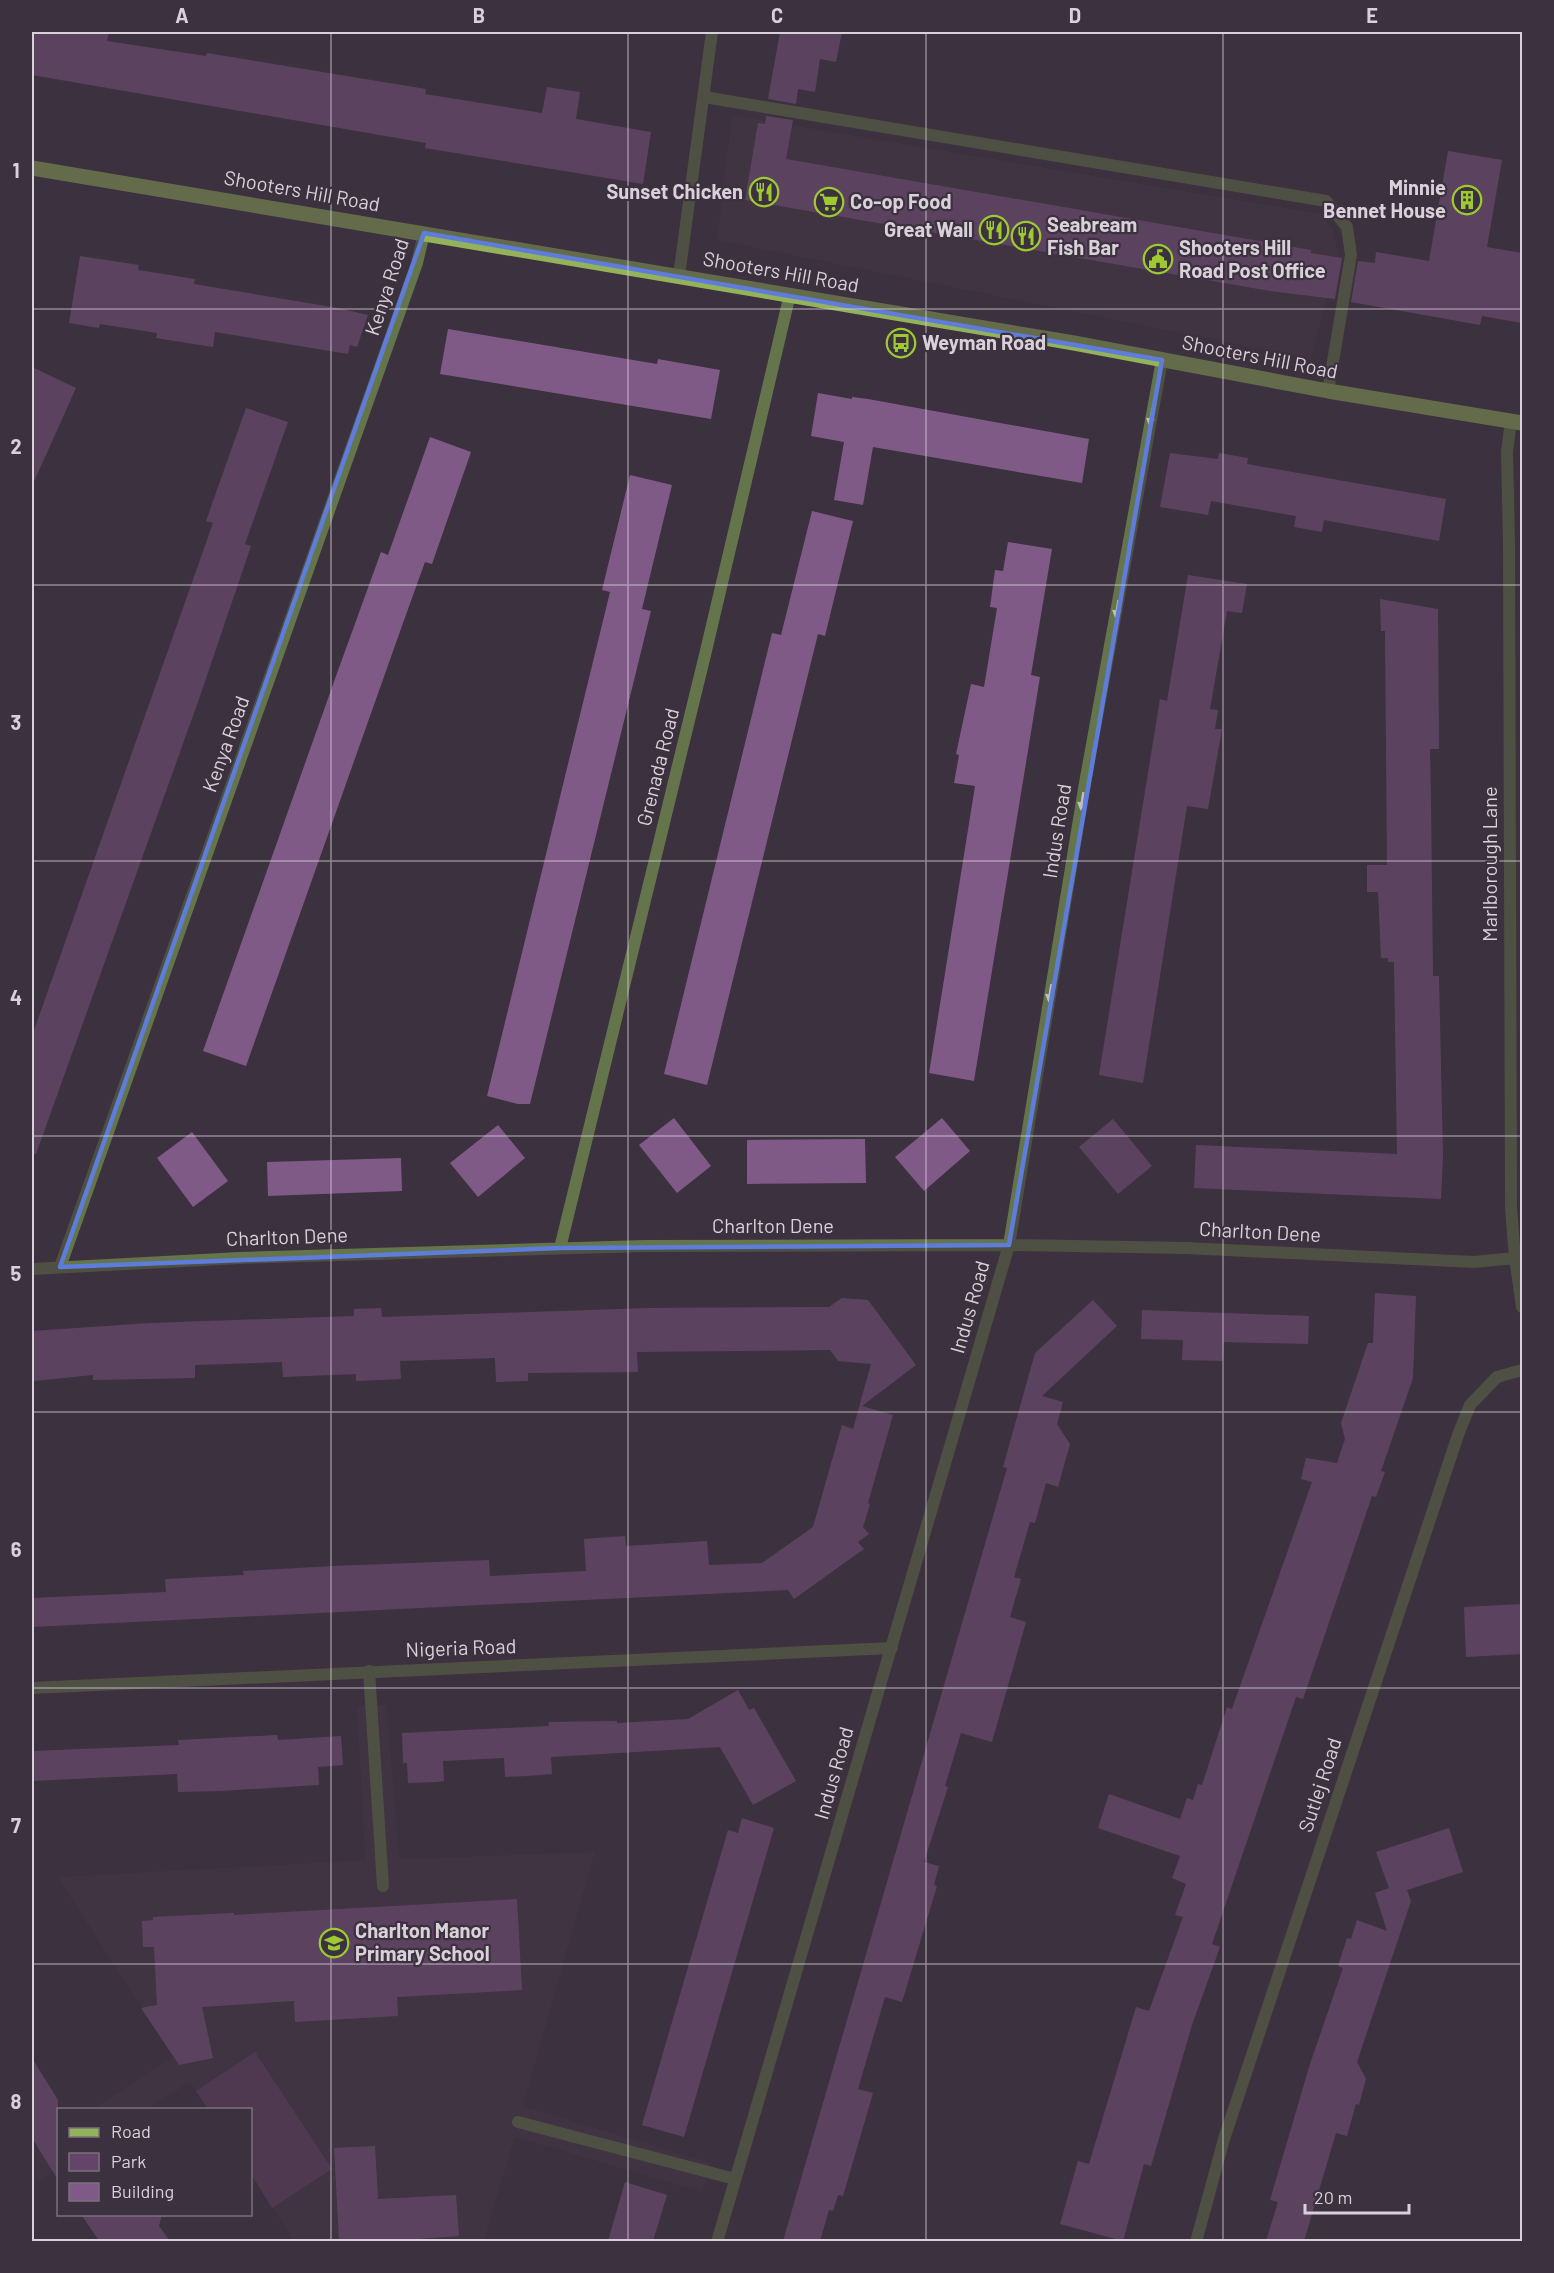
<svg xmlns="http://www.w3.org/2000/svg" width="1554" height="2273" font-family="Barlow,sans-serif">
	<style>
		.built { fill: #453548 }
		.green { fill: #644469 }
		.building { fill: #805a87 }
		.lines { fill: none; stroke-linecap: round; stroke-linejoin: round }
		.lane { stroke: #65754b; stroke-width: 12 }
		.street { stroke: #65754b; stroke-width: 12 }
		.primary { stroke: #93b25a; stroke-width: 15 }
		.oneway { fill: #c1bfbd }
		.marked { fill: none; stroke: #5e7cd9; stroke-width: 4.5; stroke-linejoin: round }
		.grid { fill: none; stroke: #d8d1da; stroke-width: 1.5; stroke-opacity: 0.55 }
		.labels { text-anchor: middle; stroke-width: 4.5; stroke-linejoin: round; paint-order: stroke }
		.poi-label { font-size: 20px; font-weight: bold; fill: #d8d1da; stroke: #3c313e; text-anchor: start }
		.street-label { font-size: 20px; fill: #d8d1da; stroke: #3c313e }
		.neatline { fill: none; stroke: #d8d1da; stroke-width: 2 }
		.grid-label { font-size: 20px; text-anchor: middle; font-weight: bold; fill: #d8d1da }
	</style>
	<rect width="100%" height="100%" fill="#3c313e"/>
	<!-- built -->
	<path class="built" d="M 732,115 L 1321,214 L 1333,230 L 1338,254 L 1311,359 L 717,240 Z
		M 387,1705 L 399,1859 L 595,1852 L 523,2106 L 711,2163 L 702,2192 L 515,2137 L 484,2241 L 294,2241 L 251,2174 L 250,2110 L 208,2109 L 190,2082 L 148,2109 L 92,2109 L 174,2056 L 57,1877 L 365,1860 L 357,1706 Z
		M 58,2131 L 58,2168 L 32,2185 L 32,2149 Z"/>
	<!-- green -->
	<path class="green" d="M 255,2052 L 332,2169 L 272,2208 L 251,2174 L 250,2110 L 208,2109 L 196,2091 Z"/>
	<!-- building -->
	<path class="building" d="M 32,32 L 109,32 L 107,41 L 206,56 L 207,53 L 426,89 L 425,94 L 542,113 L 547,87 L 580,92 L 576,119 L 651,132 L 643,184 L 425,148 L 426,143 L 32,75 Z
		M 780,32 L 842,32 L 836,62 L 820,59 L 815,92 L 798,89 L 796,104 L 768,99 Z
		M 766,116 L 793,120 L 786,159 L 1311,250 L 1311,253 L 1342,258 L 1335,299 L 1270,291 L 745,200 L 758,123 L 765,124 Z
		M 1448,151 L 1502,160 L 1487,247 L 1522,253 L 1522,323 L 1482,316 L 1480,325 L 1351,302 L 1358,261 L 1375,263 L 1376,252 L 1429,261 Z
		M 80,256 L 139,265 L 138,270 L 195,279 L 194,284 L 338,308 L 368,315 L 357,347 L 350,345 L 348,354 L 215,332 L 213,347 L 156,338 L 157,333 L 100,324 L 99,328 L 69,323 Z
		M 448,329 L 657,364 L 658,359 L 720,370 L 711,419 L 440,374 Z
		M 32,367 L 76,388 L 32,486 Z
		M 818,393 L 852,399 L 852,397 L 868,399 L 1089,439 L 1082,483 L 873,447 L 863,505 L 834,500 L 844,442 L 811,436 Z
		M 246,408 L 288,422 L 245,544 L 251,546 L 199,699 L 36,1154 L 32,1153 L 32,1036 L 213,523 L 206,521 Z
		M 430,437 L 471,452 L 432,564 L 425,562 L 403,623 L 246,1066 L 203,1051 L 336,676 L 381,552 L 388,555 Z
		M 1170,453 L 1218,459 L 1219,453 L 1248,458 L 1247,464 L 1446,499 L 1439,541 L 1324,520 L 1322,532 L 1294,527 L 1296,516 L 1211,501 L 1208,515 L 1160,507 Z
		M 630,475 L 672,485 L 642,609 L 651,611 L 530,1104 L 518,1104 L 487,1096 L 610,592 L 602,590 Z
		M 812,511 L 853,521 L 825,636 L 818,634 L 707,1085 L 664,1074 L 772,633 L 781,635 Z
		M 1008,542 L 1052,549 L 1031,675 L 1040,677 L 974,1081 L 929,1073 L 975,786 L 954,783 L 959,755 L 956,754 L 971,684 L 984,687 L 997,608 L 990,607 L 995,570 L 1003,571 Z
		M 1188,575 L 1247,584 L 1242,613 L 1227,611 L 1210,709 L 1218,710 L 1215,729 L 1222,729 L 1208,809 L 1187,806 L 1143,1083 L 1099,1075 L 1160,699 L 1167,701 Z
		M 1380,599 L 1438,609 L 1439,749 L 1430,749 L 1431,801 L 1433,976 L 1439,976 L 1443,1156 L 1441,1199 L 1194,1188 L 1196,1145 L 1397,1154 L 1394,962 L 1388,962 L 1388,958 L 1381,958 L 1378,892 L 1367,892 L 1367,865 L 1387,865 L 1385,631 L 1381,631 Z
		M 674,1118 L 711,1166 L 677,1193 L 639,1145 Z
		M 942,1118 L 970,1151 L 924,1191 L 895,1157 Z
		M 1113,1119 L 1152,1166 L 1118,1194 L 1079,1147 Z
		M 498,1125 L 525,1158 L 478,1197 L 450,1163 Z
		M 192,1132 L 228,1181 L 193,1207 L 157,1158 Z
		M 865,1139 L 866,1183 L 747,1184 L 747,1140 Z
		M 401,1158 L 402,1191 L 268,1196 L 267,1162 Z
		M 1375,1293 L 1416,1296 L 1413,1378 L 1381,1471 L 1385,1472 L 1376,1497 L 1372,1496 L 1303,1699 L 1296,1697 L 1212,1944 L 1220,1947 L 1192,2025 L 1151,2166 L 1144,2164 L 1123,2241 L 1060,2224 L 1078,2161 L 1089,2164 L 1136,2007 L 1149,2011 L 1183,1917 L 1175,1915 L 1186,1884 L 1172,1878 L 1180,1856 L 1098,1828 L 1109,1794 L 1180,1819 L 1187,1798 L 1193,1800 L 1198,1784 L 1202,1785 L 1227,1707 L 1232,1709 L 1312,1482 L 1301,1479 L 1306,1458 L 1337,1463 L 1345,1439 L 1341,1423 L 1368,1343 L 1373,1343 Z
		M 842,1298 L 868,1300 L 916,1365 L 862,1406 L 893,1415 L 868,1503 L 870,1504 L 863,1527 L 869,1534 L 858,1542 L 864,1549 L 794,1599 L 788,1590 L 32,1627 L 32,1598 L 166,1592 L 165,1579 L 244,1575 L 243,1571 L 333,1566 L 489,1560 L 490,1576 L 586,1571 L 584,1539 L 625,1536 L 626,1546 L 707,1541 L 709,1565 L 762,1563 L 813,1527 L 842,1425 L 853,1429 L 871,1364 L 838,1361 L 830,1350 L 637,1352 L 638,1372 L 528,1373 L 528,1381 L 496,1382 L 495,1358 L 400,1361 L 401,1379 L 356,1381 L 356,1374 L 283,1377 L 282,1362 L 195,1365 L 195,1378 L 93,1380 L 93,1375 L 34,1381 L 34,1375 L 32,1375 L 32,1331 L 150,1323 L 354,1316 L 354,1309 L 381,1308 L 382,1317 L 649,1308 L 829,1307 Z
		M 1093,1300 L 1117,1326 L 1042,1396 L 1063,1402 L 1057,1424 L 1070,1444 L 1058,1487 L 1046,1483 L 1035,1523 L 1030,1522 L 1014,1577 L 1021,1579 L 1010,1617 L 1026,1622 L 992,1742 L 961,1733 L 945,1786 L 948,1787 L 924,1862 L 939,1866 L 934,1885 L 937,1886 L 902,2002 L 885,1997 L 858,2089 L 873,2093 L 843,2196 L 838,2195 L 833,2211 L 829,2210 L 820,2241 L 783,2241 L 1007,1468 L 1003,1467 L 1035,1353 Z
		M 1142,1310 L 1309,1316 L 1308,1344 L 1224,1342 L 1223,1361 L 1182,1360 L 1183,1340 L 1141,1339 Z
		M 1522,1604 L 1522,1654 L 1466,1657 L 1464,1607 Z
		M 738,1690 L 749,1710 L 754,1708 L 796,1781 L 753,1805 L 720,1747 L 551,1757 L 552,1774 L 528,1776 L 505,1777 L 504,1758 L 443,1761 L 444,1781 L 435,1782 L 408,1783 L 407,1763 L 403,1763 L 402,1733 L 549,1726 L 548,1722 L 617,1721 L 617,1723 L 688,1719 Z
		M 277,1735 L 278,1740 L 341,1736 L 343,1765 L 318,1767 L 319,1785 L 220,1791 L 178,1792 L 177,1774 L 32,1781 L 32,1751 L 179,1745 L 178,1740 Z
		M 742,1818 L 774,1828 L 684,2137 L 642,2125 L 728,1830 L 738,1833 Z
		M 1449,1828 L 1463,1872 L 1407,1890 L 1411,1901 L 1357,2062 L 1366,2079 L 1359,2105 L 1356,2104 L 1347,2136 L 1336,2133 L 1304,2241 L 1266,2241 L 1278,2202 L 1270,2200 L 1310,2064 L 1343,1968 L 1338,1966 L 1347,1938 L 1351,1939 L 1357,1920 L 1387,1931 L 1375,1893 L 1389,1888 L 1376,1852 Z
		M 517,1899 L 522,1990 L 397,1997 L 398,2016 L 295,2022 L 294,2001 L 202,2007 L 213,2058 L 179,2065 L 141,2008 L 157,2005 L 154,1947 L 143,1947 L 142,1921 L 153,1920 L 153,1917 L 234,1913 L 234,1915 Z
		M 32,2058 L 58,2100 L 58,2180 L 32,2138 Z
		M 375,2146 L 378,2199 L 456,2195 L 459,2236 L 391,2241 L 339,2241 L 334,2148 Z
		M 625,2182 L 667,2195 L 653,2241 L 608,2241 Z
		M 81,2214 L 162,2214 L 159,2226 L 170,2241 L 99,2241 Z"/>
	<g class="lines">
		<!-- lane -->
		<path class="lane" d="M 704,97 L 1326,201 L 1347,227 L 1351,255 L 1328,391
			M 369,1671 L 383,1886
			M 518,2122 L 735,2179"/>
		<!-- street -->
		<path class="street" d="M 679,276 L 712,32
			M 1511,421 L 1507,452 L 1509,542 L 1511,1208 L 1515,1258 L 1522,1307
			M 560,1248 L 705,655 L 790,294
			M 60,1267 L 417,263 L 424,233
			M 32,1269 L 240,1258 L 645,1246 L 1009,1245 L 1186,1248 L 1474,1262 L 1515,1258
			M 32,1688 L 892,1648
			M 717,2242 L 1009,1245 L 1085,783 L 1162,360
			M 1196,2242 L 1224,2139 L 1458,1435 L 1470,1405 L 1497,1377 L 1522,1370"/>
		<!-- primary -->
		<path class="primary" d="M 32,168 L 1074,343 L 1328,391 L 1522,423"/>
	</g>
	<!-- one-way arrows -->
	<defs><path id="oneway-solid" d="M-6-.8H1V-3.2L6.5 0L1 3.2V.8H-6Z" transform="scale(1.5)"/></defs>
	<g class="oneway">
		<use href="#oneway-solid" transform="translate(1151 417) rotate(100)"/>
		<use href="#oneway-solid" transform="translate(1117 609) rotate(100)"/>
		<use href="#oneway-solid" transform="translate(1082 801) rotate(99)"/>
		<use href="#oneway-solid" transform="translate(1050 993) rotate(99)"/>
	</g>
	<!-- marked area -->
	<path d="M0 0H1554V2273H0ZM 424,233 L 1162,360 L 1009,1245 L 560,1248 L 60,1267 Z" fill="#3c313e" fill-opacity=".55" fill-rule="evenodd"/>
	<path class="marked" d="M 424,233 L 1162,360 L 1009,1245 L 560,1248 L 60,1267 Z"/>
	<!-- grid -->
	<path class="grid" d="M 331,32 L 331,2242M 628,32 L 628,2242M 926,32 L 926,2242M 1223,32 L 1223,2242M 32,309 L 1522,309M 32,585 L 1522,585M 32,861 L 1522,861M 32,1136 L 1522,1136M 32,1412 L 1522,1412M 32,1688 L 1522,1688M 32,1964 L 1522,1964"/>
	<!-- icons -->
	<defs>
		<g id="restaurant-ring" transform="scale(1.5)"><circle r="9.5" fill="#3c313e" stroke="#9dca31" stroke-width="1.5"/><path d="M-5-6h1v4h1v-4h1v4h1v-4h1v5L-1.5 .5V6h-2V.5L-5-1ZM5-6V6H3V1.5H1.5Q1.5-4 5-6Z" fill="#9dca31"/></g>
		<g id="building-ring" transform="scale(1.5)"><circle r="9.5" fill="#3c313e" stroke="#9dca31" stroke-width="1.5"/><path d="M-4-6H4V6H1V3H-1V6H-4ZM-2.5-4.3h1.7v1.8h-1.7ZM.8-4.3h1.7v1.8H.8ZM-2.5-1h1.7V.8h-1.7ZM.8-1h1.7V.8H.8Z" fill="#9dca31"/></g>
		<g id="supermarket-ring" transform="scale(1.5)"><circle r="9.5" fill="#3c313e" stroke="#9dca31" stroke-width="1.5"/><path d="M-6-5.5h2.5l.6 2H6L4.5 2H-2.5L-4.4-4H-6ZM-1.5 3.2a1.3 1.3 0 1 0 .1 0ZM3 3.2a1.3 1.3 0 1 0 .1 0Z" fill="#9dca31"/></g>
		<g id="civic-ring" transform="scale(1.5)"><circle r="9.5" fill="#3c313e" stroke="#9dca31" stroke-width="1.5"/><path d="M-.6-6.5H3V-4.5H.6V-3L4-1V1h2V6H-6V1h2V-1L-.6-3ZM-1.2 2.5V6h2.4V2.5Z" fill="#9dca31"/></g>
		<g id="bus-ring" transform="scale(1.5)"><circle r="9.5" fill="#3c313e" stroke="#9dca31" stroke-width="1.5"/><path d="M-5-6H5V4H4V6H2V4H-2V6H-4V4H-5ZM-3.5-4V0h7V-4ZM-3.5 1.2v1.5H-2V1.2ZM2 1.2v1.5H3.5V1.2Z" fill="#9dca31"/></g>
		<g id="school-ring" transform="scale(1.5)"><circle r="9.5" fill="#3c313e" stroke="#9dca31" stroke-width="1.5"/><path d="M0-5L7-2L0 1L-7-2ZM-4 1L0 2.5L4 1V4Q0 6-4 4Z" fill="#9dca31"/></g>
	</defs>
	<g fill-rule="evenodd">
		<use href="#restaurant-ring" x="764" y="192"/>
		<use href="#building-ring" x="1467" y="200"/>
		<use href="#supermarket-ring" x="829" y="202"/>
		<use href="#restaurant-ring" x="994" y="230"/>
		<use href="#restaurant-ring" x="1026" y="236"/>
		<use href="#civic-ring" x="1158" y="259"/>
		<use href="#bus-ring" x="901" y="343"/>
		<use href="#school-ring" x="334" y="1943"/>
	</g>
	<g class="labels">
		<!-- poi labels -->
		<g class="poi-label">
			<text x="1446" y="195" text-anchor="end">Minnie<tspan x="1446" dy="23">Bennet House</tspan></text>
			<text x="743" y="199" text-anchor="end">Sunset Chicken</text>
			<text x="850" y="209">Co-op Food</text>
			<text x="1047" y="232">Seabream<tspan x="1047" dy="23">Fish Bar</tspan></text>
			<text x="973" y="237" text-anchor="end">Great Wall</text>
			<text x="1179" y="255">Shooters Hill<tspan x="1179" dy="23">Road Post Office</tspan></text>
			<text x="922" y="350">Weyman Road</text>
			<text x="355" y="1938">Charlton Manor<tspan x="355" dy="23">Primary School</tspan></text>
		</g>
		<!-- street labels -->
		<g class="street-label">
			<text transform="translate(302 191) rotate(10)" y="7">Shooters Hill Road</text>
			<text transform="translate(781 272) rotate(10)" y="7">Shooters Hill Road</text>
			<text transform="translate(387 287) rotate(-72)" y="7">Kenya Road</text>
			<text transform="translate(1260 357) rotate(11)" y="7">Shooters Hill Road</text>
			<text transform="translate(226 744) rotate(-70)" y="7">Kenya Road</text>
			<text transform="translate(658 767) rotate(-76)" y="7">Grenada Road</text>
			<text transform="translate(1057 831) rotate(-81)" y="7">Indus Road</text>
			<text transform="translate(1490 864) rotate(-90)" y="7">Marlborough Lane</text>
			<text x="773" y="1233">Charlton Dene</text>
			<text transform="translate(1260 1232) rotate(3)" y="7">Charlton Dene</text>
			<text transform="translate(287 1237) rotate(-2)" y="7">Charlton Dene</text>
			<text transform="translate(970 1307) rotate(-74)" y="7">Indus Road</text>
			<text transform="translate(461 1648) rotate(-2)" y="7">Nigeria Road</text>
			<text transform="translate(834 1773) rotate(-74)" y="7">Indus Road</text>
			<text transform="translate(1320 1785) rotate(-72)" y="7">Sutlej Road</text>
		</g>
	</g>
	<!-- border -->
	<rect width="1554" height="2273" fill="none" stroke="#3c313e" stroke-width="66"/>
	<!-- legend -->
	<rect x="57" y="2108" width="195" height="108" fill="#3c313e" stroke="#7a717c" stroke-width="1.5"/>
	<rect x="69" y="2128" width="30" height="9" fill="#93b25a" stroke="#7a717c" stroke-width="1.5"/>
	<text x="111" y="2138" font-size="18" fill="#d8d1da">Road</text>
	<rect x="69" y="2153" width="30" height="18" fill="#644469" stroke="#7a717c" stroke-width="1.5"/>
	<text x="111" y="2168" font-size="18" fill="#d8d1da">Park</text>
	<rect x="69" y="2183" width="30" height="18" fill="#805a87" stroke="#7a717c" stroke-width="1.5"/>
	<text x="111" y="2198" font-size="18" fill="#d8d1da">Building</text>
	<!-- scale -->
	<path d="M1305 2204v9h104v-9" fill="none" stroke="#d8d1da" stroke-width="3"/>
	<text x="1314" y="2204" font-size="18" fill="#d8d1da" stroke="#3c313e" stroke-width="4.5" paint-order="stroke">20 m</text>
	<rect x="33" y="33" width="1488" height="2207" class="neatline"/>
	<g class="grid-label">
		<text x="182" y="23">A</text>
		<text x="479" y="23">B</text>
		<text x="777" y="23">C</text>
		<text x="1075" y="23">D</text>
		<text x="1372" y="23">E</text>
		<text x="16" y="178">1</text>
		<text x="16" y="454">2</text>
		<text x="16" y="730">3</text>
		<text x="16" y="1005">4</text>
		<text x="16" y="1281">5</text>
		<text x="16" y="1557">6</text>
		<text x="16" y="1833">7</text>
		<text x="16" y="2109">8</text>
	</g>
</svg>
